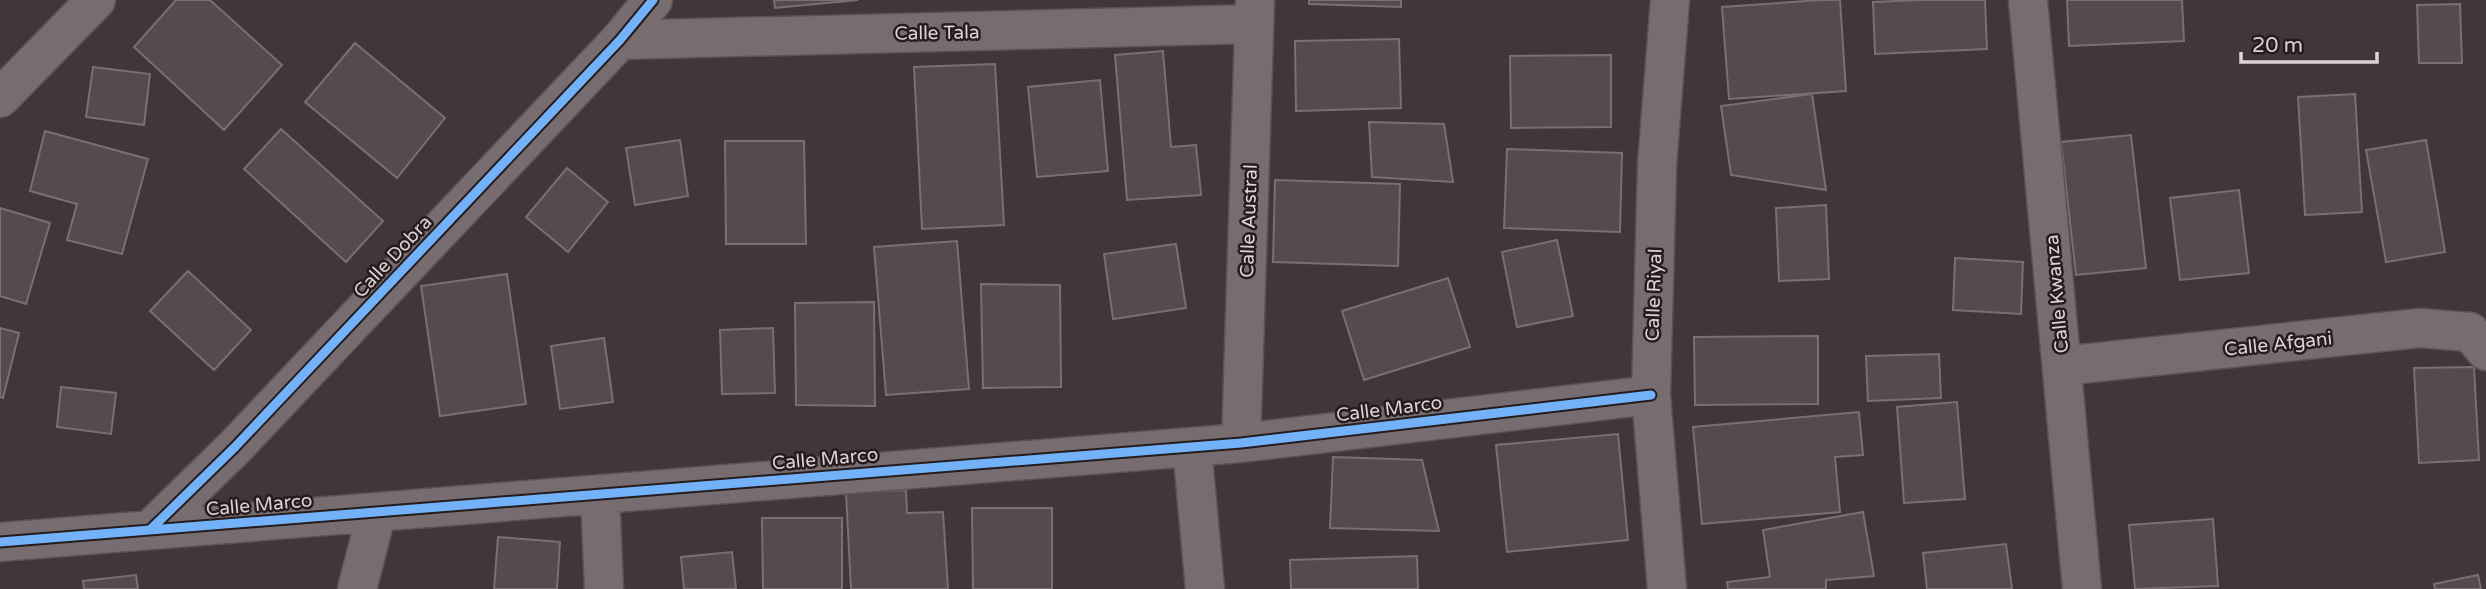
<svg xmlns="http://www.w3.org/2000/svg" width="2486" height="589" font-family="'Varela Round',sans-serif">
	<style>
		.building { fill: #544a4f; stroke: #787073; stroke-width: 2 }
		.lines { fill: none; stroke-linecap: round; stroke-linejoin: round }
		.minor-casing { stroke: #5c5254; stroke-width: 41 }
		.minor { stroke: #776d70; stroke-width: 38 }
		.cycleway-casing { stroke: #251c1e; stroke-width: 13 }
		.cycleway { stroke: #73b2f8; stroke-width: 9 }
		.labels { text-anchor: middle; stroke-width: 5; stroke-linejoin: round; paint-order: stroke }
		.street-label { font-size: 19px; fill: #dfd2d5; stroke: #251c1e }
	</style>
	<rect width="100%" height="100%" fill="#413638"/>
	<!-- building -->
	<path class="building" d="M 176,0 L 210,0 L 282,65 L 224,130 L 134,47 Z
		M 774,0 L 858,0 L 775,8 Z
		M 1309,0 L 1401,0 L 1401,7 L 1309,4 Z
		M 1821,0 L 1840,0 L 1846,91 L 1729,99 L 1722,7 Z
		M 1920,0 L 1985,0 L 1987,49 L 1875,54 L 1873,2 Z
		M 2067,0 L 2182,0 L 2184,41 L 2069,46 Z
		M 2460,4 L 2462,63 L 2419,63 L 2417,5 Z
		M 1399,39 L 1401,108 L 1296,111 L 1295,41 Z
		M 355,43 L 445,118 L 397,178 L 305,102 Z
		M 1163,51 L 1171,147 L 1196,145 L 1201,195 L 1127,200 L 1115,55 Z
		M 1611,55 L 1611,127 L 1511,128 L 1510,56 Z
		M 995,64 L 1004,225 L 922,229 L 914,67 Z
		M 93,67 L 150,74 L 144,125 L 86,117 Z
		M 1100,80 L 1108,171 L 1037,177 L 1028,87 Z
		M 1812,94 L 1826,190 L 1731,175 L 1721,106 Z
		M 2355,94 L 2362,212 L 2305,215 L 2298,97 Z
		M 1369,122 L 1444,124 L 1453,182 L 1372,177 Z
		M 281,129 L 383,221 L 346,262 L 244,169 Z
		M 45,131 L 148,159 L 122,254 L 67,240 L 77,204 L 30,191 Z
		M 2131,135 L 2146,268 L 2076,275 L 2061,142 Z
		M 680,140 L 688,196 L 635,205 L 626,148 Z
		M 2426,140 L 2445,252 L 2386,262 L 2366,150 Z
		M 725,141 L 804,141 L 806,244 L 726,244 Z
		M 1507,149 L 1622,153 L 1620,232 L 1504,228 Z
		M 567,168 L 608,202 L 568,252 L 526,217 Z
		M 1275,180 L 1400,184 L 1398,266 L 1273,262 Z
		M 2239,190 L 2249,273 L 2180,280 L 2170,198 Z
		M 1826,205 L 1829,279 L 1779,281 L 1776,208 Z
		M 0,208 L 50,223 L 26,304 L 0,296 Z
		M 1557,240 L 1573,316 L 1517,327 L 1502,252 Z
		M 957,241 L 969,389 L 886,395 L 874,247 Z
		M 1176,244 L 1186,308 L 1113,319 L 1104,254 Z
		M 1955,258 L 2023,262 L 2021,314 L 1953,310 Z
		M 188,271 L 251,330 L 214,370 L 150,311 Z
		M 507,274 L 526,404 L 440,416 L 421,286 Z
		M 1448,278 L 1470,347 L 1364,380 L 1342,311 Z
		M 981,284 L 1060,285 L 1061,387 L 983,388 Z
		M 874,302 L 875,406 L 796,405 L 795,303 Z
		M 0,328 L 19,333 L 3,398 L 0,397 Z
		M 773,328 L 775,393 L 722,394 L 720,330 Z
		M 1818,336 L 1818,404 L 1695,405 L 1694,337 Z
		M 604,338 L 613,402 L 560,409 L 551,346 Z
		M 1939,354 L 1941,398 L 1868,401 L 1866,356 Z
		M 2474,367 L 2479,460 L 2419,463 L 2414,368 Z
		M 61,387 L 116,393 L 111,434 L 57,427 Z
		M 1957,402 L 1965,499 L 1904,503 L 1897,407 Z
		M 1859,412 L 1863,455 L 1835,457 L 1840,512 L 1702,524 L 1693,427 Z
		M 1618,434 L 1628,540 L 1507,552 L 1496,445 Z
		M 1333,457 L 1422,460 L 1439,531 L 1330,528 Z
		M 906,490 L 907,513 L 943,512 L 948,589 L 851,589 L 846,493 Z
		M 972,508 L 1052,508 L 1052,589 L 973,589 Z
		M 1863,512 L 1874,576 L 1826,580 L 1826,589 L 1728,589 L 1727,582 L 1770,577 L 1763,530 Z
		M 762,518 L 842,518 L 842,589 L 763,589 Z
		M 2213,519 L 2218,586 L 2135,589 L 2129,525 Z
		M 498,537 L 560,542 L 557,589 L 494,589 Z
		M 2006,544 L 2012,589 L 1927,589 L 1923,553 Z
		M 732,552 L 736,589 L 684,589 L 681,557 Z
		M 1417,556 L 1418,589 L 1291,589 L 1290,560 Z
		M 136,575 L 138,589 L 84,589 L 83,581 Z
		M 2478,575 L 2481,589 L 2435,589 L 2434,584 Z"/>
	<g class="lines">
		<!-- minor casing -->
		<g class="minor-casing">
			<path id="minor" d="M 2028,0 L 2082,589
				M 620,40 L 1254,24
				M 0,98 L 96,0
				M 2062,366 L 2420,328 L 2470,332 L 2486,351
				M 1241,443 L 1255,1
				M 1192,447 L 1205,589
				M 600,494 L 604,589
				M 150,530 L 235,447 L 620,40 L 653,0
				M 0,542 L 1241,443 L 1651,395
				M 357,589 L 377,512
				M 1667,589 L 1651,395 L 1657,165 L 1670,0"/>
		</g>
		<!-- minor -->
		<use href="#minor" class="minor"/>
		<!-- cycleway casing -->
		<g class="cycleway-casing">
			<path id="cycleway" d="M 150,530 L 235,447 L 620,40 L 653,0
				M 0,542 L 1241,443 L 1651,395"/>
		</g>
		<!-- cycleway -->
		<use href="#cycleway" class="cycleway"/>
	</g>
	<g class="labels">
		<!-- street labels -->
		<g class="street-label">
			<text transform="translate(937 32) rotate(-1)" y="7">Calle Tala</text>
			<text transform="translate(1248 221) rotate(-88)" y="7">Calle Austral</text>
			<text transform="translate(392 256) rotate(-47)" y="7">Calle Dobra</text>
			<text transform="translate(2056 294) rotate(-95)" y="7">Calle Kwanza</text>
			<text transform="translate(1653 295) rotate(-88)" y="7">Calle Riyal</text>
			<text transform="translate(2278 343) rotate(-6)" y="7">Calle Afgani</text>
			<text transform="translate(1389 408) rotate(-7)" y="7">Calle Marco</text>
			<text transform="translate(825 458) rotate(-5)" y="7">Calle Marco</text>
			<text transform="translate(259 504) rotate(-5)" y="7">Calle Marco</text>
		</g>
	</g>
	<!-- scale -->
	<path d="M2241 52v10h136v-10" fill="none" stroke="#dfd2d5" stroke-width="3.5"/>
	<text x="2252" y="52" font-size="21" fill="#dfd2d5" stroke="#251c1e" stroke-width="5" paint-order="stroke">20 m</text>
</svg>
